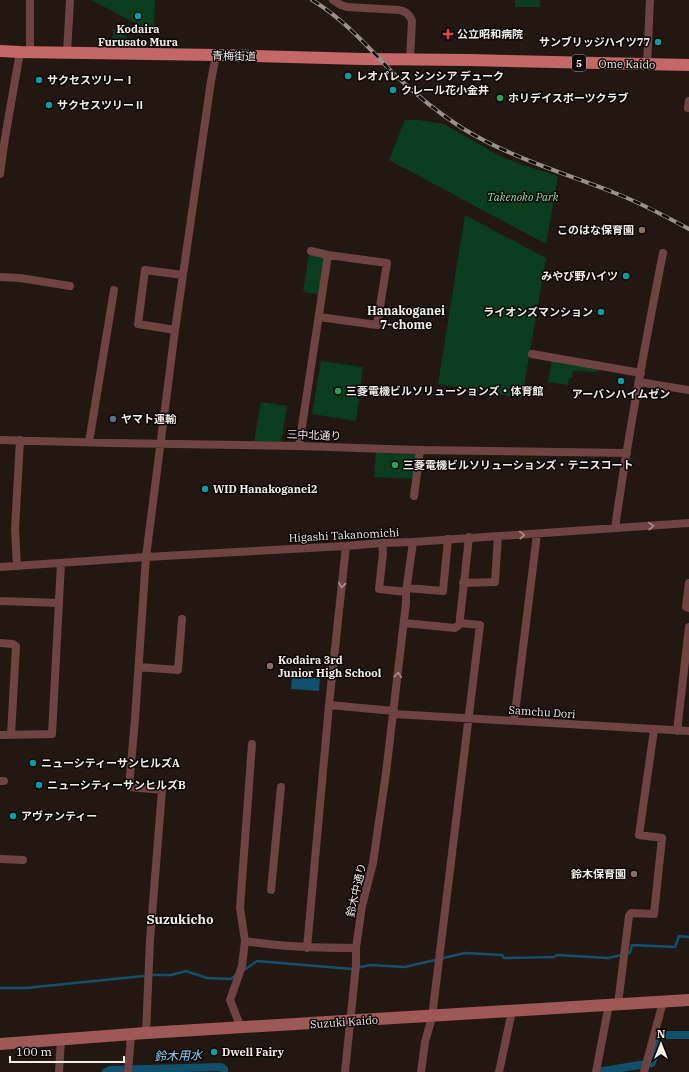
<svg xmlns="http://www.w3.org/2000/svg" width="689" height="1072" font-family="'IBM Plex Serif','Noto Sans JP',serif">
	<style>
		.green { fill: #0a3c1e }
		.water { fill: #10506c }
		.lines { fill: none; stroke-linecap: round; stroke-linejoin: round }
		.stream { stroke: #10506c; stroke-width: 2.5 }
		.canal { stroke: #10506c; stroke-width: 8 }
		.minor { stroke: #6f4341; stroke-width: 8 }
		.secondary { stroke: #9e5856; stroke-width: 12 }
		.primary { stroke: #c36866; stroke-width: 12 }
		.rail-casing { stroke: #9b918b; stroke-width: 4 }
		.rail { stroke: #090503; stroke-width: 2.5; stroke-dasharray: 8; stroke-linecap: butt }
		.oneway { stroke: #ab8f8c }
		.culture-dot { fill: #0f9aa8; stroke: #090503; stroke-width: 1.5 }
		.health-dot { fill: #e0444e; stroke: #090503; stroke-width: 1.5 }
		.leisure-dot { fill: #2e9e5b; stroke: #090503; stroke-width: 1.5 }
		.education-dot { fill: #8d6e63; stroke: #090503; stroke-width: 1.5 }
		.service-dot { fill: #5c6f8a; stroke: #090503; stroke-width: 1.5 }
		.labels { text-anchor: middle; stroke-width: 3; stroke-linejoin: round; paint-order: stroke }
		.shield { fill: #090503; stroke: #aea7a3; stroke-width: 1 }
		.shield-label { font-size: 10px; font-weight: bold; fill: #f4ece7 }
		.poi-label { font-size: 11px; font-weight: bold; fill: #f4ece7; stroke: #090503; text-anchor: start }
		.street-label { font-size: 11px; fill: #f4ece7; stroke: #090503 }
		.park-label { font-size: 11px; font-style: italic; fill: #95e0aa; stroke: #090503 }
		.neighbourhood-label { font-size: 12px; font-weight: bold; fill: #f4ece7; stroke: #090503 }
		.water-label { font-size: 12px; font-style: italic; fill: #90d4f9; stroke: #090503 }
		.quarter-label { font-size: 13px; font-weight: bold; fill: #f4ece7; stroke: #090503 }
	</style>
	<rect width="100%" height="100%" fill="#231811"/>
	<!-- green -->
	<path class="green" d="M 91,0 L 155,0 L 154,33 Z
		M 515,0 L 540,0 L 540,7 L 515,7 Z
		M 113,29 L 147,48 L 113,46 Z
		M 405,120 L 419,120 L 444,124 L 500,156 L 523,165 L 558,176 L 546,244 L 389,160 Z
		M 465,215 L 546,258 L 522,398 L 438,384 Z
		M 309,254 L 330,257 L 324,295 L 303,292 Z
		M 552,360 L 599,368 L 598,372 L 573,371 L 572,378 L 569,378 L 568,385 L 548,382 Z
		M 321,361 L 363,367 L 356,421 L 312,414 Z
		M 261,402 L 287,406 L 281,442 L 254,442 Z
		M 376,452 L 418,454 L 414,479 L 374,477 Z"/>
	<!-- water -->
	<path class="water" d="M 292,677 L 320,678 L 319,691 L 291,689 Z"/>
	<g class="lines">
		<!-- stream -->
		<path class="stream" d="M 244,970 L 257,961 L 352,969 L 370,965 L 405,967 L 465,953 L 502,955 L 504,958 L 554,957 L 557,955 L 608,958 L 630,953 L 632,945 L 675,947 L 679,936 L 689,937
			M 0,988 L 26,988 L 153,975 L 171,975 L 186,971 L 207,978 L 231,979 L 236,975"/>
		<!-- canal -->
		<path class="canal" d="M 106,1072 L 110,1070 L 221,1067 L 224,1069 L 224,1072
			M 597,1072 L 652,1063 L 658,1040 L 663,1035 L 689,1035"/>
		<!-- minor -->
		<path class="minor" d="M 333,0 L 341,5 L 347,7 L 399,10 C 406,11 410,15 412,21 L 410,59
			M 30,52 L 30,0
			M 67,53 L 70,0
			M 647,64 L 650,0
			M 688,108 L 689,101
			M 0,174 L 5,138 L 20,52
			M 311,251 L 328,255
			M 0,277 L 20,278 L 70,286
			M 175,330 L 138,324 L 145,270 L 183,275
			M 532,354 L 641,373
			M 639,382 L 689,390
			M 0,440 L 111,443 L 299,446 L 417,450 L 627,453
			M 89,442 L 114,290
			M 299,446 L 328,255 L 387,263 L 377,325 L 319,317
			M 414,496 L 420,450
			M 615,528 C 628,436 645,344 663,253
			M 382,543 L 383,553 L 379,589 L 406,592
			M 17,566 L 15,529 L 20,440
			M 0,567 L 146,557 L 346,546 L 382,543 L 413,542 L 689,523
			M 463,583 L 495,582 L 498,536
			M 689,583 L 686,607 L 689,608
			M 407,588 L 443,591 L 448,539
			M 0,601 L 59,603
			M 404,623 L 455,628 L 459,625 L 460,623
			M 0,643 L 13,644 L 16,646 L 11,735
			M 139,667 L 178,670 L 182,619
			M 329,705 L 394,711
			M 394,714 L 689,731
			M 514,721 L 537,534
			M 677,731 L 689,627
			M 0,735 L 52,734 L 61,563
			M 0,781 L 4,781
			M 0,859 L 23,860
			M 271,890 L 281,787
			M 245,941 C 282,947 319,948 356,948
			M 307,948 L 329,705 L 346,546
			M 618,1004 L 629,916 L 631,913 L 654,914 L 662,838 L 639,835 L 654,730
			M 241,1028 L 230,1000 L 242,966 L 245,941 L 240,908 L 252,744
			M 146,1033 L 150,940 L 162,790 L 129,787 L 135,719 L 146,557 L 175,330 L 211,81 L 216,55
			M 59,1072 L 61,1040
			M 128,1072 L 131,1035
			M 345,1072 L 356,965 L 356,948 L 362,906 L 373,863 L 386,773 L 406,603 L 406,592 L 413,542
			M 421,1072 L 425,1042 L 432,1017 L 480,625 L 460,623 L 460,618 L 469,537
			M 499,1072 L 512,1011
			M 596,1072 L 609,1004
			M 644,1072 L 663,1002"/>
		<!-- secondary -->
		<path class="secondary" d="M 0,1044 L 146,1033 L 689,1000"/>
		<!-- primary -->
		<path class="primary" d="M 0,51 L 20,52 L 216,55 L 363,59 L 468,60 L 689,65"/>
		<!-- rail casing -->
		<g class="rail-casing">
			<path id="rail" d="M 312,0 C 345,20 367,46 393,73 C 414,93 437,112 462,128 C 509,157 564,173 615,193 C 641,203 665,216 689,229"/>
		</g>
		<!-- rail -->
		<use href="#rail" class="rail"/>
	</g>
	<!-- one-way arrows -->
	<defs><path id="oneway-chevron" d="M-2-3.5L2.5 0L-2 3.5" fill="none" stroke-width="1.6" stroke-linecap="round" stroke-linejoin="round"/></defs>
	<g class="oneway">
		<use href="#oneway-chevron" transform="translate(651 526) rotate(-3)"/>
		<use href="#oneway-chevron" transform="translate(522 535) rotate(-4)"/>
		<use href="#oneway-chevron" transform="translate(342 585) rotate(96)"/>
		<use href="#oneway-chevron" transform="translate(398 675) rotate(-84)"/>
	</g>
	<!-- markers -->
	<g class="culture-dot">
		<circle cx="138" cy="16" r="4"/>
		<circle cx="658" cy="42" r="4"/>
		<circle cx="348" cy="76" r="4"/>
		<circle cx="39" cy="80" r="4"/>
		<circle cx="393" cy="90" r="4"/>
		<circle cx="49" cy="105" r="4"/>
		<circle cx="626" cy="276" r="4"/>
		<circle cx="601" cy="312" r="4"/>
		<circle cx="621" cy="381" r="4"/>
		<circle cx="205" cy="489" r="4"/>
		<circle cx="33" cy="763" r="4"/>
		<circle cx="39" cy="785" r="4"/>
		<circle cx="13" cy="816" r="4"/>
		<circle cx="214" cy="1052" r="4"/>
	</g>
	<path class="health-dot" d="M446 28h4v4h4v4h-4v4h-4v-4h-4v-4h4z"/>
	<g class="leisure-dot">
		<circle cx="500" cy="98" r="4"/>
		<circle cx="338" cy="391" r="4"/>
		<circle cx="395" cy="465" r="4"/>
	</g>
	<g class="education-dot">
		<circle cx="642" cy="230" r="4"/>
		<circle cx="270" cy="666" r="4"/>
		<circle cx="634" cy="874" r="4"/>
	</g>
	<circle class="service-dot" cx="113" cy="419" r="4"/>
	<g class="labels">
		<!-- shield labels -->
		<rect class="shield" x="572" y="55" width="14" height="16" rx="3"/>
		<g class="shield-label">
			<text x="579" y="67">5</text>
		</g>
		<!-- poi labels -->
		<g class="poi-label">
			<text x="138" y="33" text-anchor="middle">Kodaira<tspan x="138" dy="13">Furusato Mura</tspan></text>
			<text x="457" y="38">公立昭和病院</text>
			<text x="650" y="46" text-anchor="end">サンブリッジハイツ77</text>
			<text x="356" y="80">レオパレス シンシア デューク</text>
			<text x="47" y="84">サクセスツリーⅠ</text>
			<text x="401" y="94">クレール花小金井</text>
			<text x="508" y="102">ホリデイスポーツクラブ</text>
			<text x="57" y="109">サクセスツリーⅡ</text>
			<text x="634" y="234" text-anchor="end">このはな保育園</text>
			<text x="618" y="280" text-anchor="end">みやび野ハイツ</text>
			<text x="593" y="316" text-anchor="end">ライオンズマンション</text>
			<text x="346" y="395">三菱電機ビルソリューションズ・体育館</text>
			<text x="621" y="398" text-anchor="middle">アーバンハイムゼン</text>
			<text x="121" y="423">ヤマト運輸</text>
			<text x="403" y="469">三菱電機ビルソリューションズ・テニスコート</text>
			<text x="213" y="493">WID Hanakoganei2</text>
			<text x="278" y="664">Kodaira 3rd<tspan x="278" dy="13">Junior High School</tspan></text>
			<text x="41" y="767">ニューシティーサンヒルズA</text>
			<text x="47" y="789">ニューシティーサンヒルズB</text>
			<text x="21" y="820">アヴァンティー</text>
			<text x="626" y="878" text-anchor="end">鈴木保育園</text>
			<text x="222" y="1056">Dwell Fairy</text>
		</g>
		<!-- street labels -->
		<g class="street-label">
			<text transform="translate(234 56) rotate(1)" y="4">青梅街道</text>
			<text transform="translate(627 64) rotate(1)" y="4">Ome Kaido</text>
			<text transform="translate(314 435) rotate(2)" y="4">三中北通り</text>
			<text transform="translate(344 535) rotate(-3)" y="4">Higashi Takanomichi</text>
			<text transform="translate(542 712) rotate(4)" y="4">Samchu Dori</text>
			<text transform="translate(356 890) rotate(-77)" y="4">鈴木中通り</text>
			<text transform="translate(344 1022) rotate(-4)" y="4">Suzuki Kaido</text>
		</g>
		<!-- park labels -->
		<g class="park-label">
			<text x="523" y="201">Takenoko Park</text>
		</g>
		<!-- neighbourhood labels -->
		<g class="neighbourhood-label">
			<text x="406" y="315">Hanakoganei<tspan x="406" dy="14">7-chome</tspan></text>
		</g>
		<!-- water labels -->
		<g class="water-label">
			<text transform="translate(178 1056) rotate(-2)" y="4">鈴木用水</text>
		</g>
		<!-- quarter labels -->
		<g class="quarter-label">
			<text x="180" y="924">Suzukicho</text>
		</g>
	</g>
	<!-- north arrow -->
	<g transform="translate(661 1044)" stroke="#090503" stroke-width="3" paint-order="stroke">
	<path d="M0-3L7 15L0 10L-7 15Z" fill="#f4ece7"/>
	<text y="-6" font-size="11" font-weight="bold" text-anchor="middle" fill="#f4ece7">N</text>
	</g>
	<!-- scale -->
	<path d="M10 1056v6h114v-6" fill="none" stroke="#f4ece7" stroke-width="2"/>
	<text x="16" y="1056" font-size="12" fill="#f4ece7" stroke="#090503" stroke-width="3" paint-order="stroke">100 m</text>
</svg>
